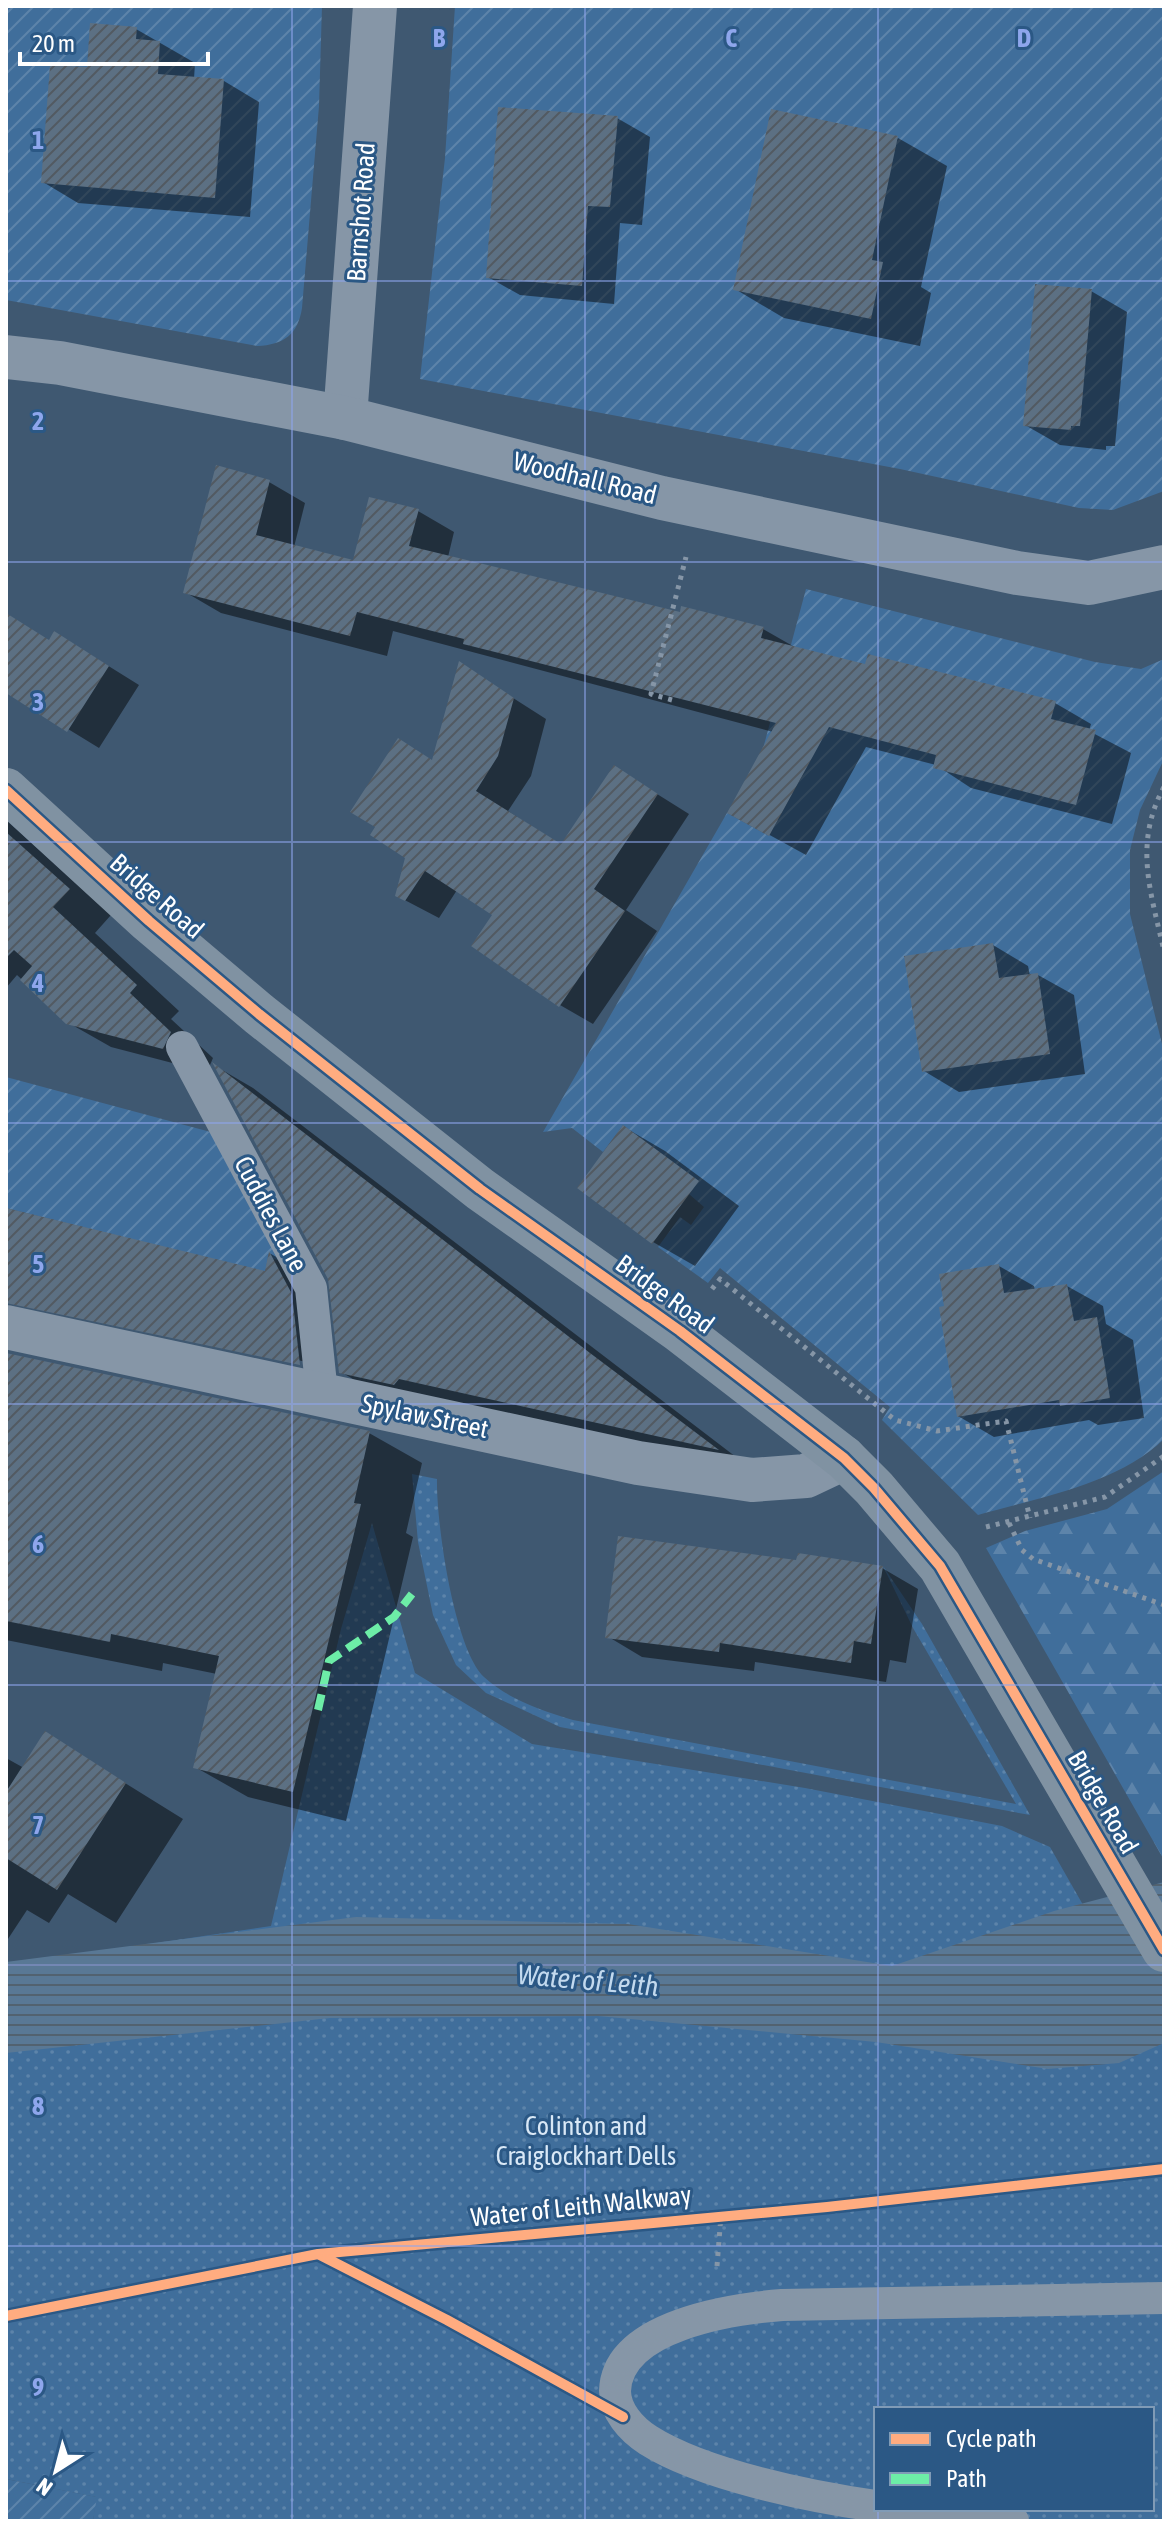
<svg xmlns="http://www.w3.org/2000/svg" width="1170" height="2527" font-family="'Asap Condensed',sans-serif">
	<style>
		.forest { fill: url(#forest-firs) }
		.park { fill: url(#park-dots); fill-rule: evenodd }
		.garden { fill: url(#garden-furrows) }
		.water { fill: url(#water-rules) }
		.shadow { fill: #0007 }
		.building { fill: url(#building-hatch) }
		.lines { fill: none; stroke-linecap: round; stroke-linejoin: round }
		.path { stroke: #8696a7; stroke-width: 5; stroke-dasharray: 4 6; stroke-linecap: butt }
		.service { stroke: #8696a7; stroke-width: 32 }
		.minor { stroke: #8696a7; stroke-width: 44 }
		.tertiary { stroke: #8696a7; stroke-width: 44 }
		.secondary { stroke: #8092a2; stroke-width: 44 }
		.quiet { stroke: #6deda7; stroke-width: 8; stroke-dasharray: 16 8; stroke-linecap: butt }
		.cycleway-casing { stroke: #2b5885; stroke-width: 15 }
		.cycleway { stroke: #ffac80; stroke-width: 10 }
		.grid { fill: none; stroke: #8ea6ec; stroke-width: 2; stroke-opacity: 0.55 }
		.labels { text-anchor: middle; stroke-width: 6; stroke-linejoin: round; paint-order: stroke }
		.street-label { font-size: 26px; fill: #fff; stroke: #2b5885 }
		.park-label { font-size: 26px; fill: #d9e8f6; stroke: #2b5885 }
		.water-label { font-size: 28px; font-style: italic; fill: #c2d9ee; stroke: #2b5885 }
		.grid-label { font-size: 26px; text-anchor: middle; font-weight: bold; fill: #8ea6ec; stroke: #2b5885; stroke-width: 6; stroke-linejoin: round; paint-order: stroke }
	</style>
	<defs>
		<pattern id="forest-firs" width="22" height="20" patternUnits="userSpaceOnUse" patternTransform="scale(2)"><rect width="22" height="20" fill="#406e9b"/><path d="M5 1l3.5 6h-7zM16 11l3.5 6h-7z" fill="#5d84aa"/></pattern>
		<pattern id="park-dots" width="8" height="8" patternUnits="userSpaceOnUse" patternTransform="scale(2)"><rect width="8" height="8" fill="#406e9b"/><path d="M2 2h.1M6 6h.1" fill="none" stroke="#5d84aa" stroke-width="1.8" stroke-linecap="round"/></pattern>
		<pattern id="garden-furrows" width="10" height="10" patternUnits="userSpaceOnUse" patternTransform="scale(2)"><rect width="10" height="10" fill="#406e9b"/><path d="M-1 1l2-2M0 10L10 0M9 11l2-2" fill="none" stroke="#5d84aa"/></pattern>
		<pattern id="water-rules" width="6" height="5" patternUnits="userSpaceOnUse" patternTransform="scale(2)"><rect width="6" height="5" fill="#597895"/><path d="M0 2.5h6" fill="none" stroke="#526270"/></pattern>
		<pattern id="building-hatch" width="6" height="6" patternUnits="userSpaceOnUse" patternTransform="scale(2)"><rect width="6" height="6" fill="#5c7083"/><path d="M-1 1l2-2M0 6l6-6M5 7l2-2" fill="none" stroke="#525a62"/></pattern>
	</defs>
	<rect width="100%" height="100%" fill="#3f5871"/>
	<!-- forest -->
	<path class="forest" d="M 1164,1471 L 1164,1860 L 986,1548 L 1025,1531 L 1107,1509 Z"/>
	<!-- park -->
	<path class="park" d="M 412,1474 L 437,1479 C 436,1522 454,1648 484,1677 C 509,1700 541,1710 573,1720 L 1016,1804 L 913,1628 L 883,1566 L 922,1624 L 1030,1815 L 560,1727 L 486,1693 L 456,1665 L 433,1615 L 418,1542 Z
		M 372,1523 L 415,1673 L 532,1744 L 805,1788 L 1002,1826 L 1050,1847 L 1164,2047 L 1164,2521 L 93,2521 L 96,2497 L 6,2479 L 6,1962 L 28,1962 L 271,1926 L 341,1629 ZM 876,2409 L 1152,2409 L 1152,2509 L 876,2509 Z"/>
	<!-- garden -->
	<path class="garden" d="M 6,6 L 322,6 L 319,106 L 302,308 C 298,334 284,345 257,346 L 6,300 Z
		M 455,6 L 1164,6 L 1164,491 L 1113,510 L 1079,508 L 900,469 L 420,379 L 445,158 Z
		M 806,589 L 1095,662 L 1141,669 L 1164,659 L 1164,759 L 1140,810 L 1130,850 L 1130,914 L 1164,1052 L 1164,1439 C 1118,1484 1037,1498 978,1515 L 882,1420 L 890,1407 L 720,1268 L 708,1283 L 658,1247 L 680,1217 L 691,1225 L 704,1207 L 689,1194 L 698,1181 L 623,1125 L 603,1152 L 572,1128 L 543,1132 L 727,813 L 769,836 L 806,769 L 764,745 Z
		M 6,1077 L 218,1134 L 290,1262 L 268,1258 L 265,1272 L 6,1208 Z
		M 6,2479 L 97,2497 L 93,2521 L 6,2521 Z"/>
	<!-- water -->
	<path class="water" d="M 1164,1882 L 1164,2043 L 1119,2063 L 1048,2069 L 876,2042 L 598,2016 L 330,2018 L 6,2053 L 6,1962 L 356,1917 L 628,1924 L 892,1966 L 1054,1911 Z"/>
	<!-- shadow -->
	<path class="shadow" d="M 136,29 L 195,63 L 194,79 L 224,81 L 259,102 L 250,217 L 78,203 L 43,182 L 89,69 Z
		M 617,118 L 650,137 L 642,225 L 620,223 L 614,304 L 520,295 L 488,277 Z
		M 898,138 L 947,166 L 921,287 L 931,293 L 920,346 L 784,318 L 735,289 Z
		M 1091,291 L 1127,312 L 1115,446 L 1106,446 L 1106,450 L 1060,445 L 1025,425 Z
		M 269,482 L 305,503 L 294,547 L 355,562 L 418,511 L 454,532 L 448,557 L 681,615 L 763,629 L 798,649 L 866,666 L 1055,703 L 1091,724 L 1089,731 L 1131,753 L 1112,824 L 971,788 L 936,765 L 866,747 L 806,855 L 766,833 L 773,732 L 393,631 L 387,656 L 221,613 L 185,592 Z
		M 6,614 L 50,642 L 86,652 L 139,685 L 99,748 L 6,691 Z
		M 460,664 L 546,719 L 531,776 L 508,811 L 562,846 L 614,767 L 689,814 L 626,910 L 657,931 L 593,1024 L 560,1005 L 495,914 L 457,890 L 439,918 L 397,896 Z
		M 6,820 L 111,915 L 95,933 L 179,1011 L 171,1019 L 213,1058 L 207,1072 L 111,1047 L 67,1022 L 17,975 L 6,988 Z
		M 993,945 L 1028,966 L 1030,976 L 1038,975 L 1074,995 L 1085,1074 L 959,1092 L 924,1071 Z
		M 217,1067 L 253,1088 L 753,1470 L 382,1396 L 341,1372 L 330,1278 Z
		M 624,1127 L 665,1151 L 739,1206 L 695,1266 L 653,1242 L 580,1188 Z
		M 6,1215 L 266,1274 L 271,1254 L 305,1273 L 333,1369 L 6,1285 Z
		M 999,1266 L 1034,1286 L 1035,1291 L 1067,1286 L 1103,1306 L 1106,1324 L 1133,1340 L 1144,1418 L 1098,1425 L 1089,1420 L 994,1437 L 958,1416 Z
		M 6,1371 L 369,1433 L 422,1463 L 406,1533 L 413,1537 L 346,1821 L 248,1797 L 195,1767 L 217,1674 L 163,1663 L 162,1671 L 6,1640 Z
		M 798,1562 L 882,1568 L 918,1589 L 906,1663 L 890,1660 L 886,1682 L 755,1662 L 754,1671 L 642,1657 L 607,1636 Z
		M 46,1734 L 183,1819 L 116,1923 L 68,1894 L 49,1923 L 27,1910 L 6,1942 L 6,1758 L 24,1768 Z"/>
	<!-- building -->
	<path class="building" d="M 90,23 L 137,27 L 136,39 L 160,41 L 158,74 L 224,79 L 215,198 L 41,183 L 50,65 L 87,67 Z
		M 498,107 L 618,116 L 610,207 L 588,206 L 582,286 L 486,278 Z
		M 771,109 L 898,136 L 872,260 L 883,262 L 871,319 L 733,290 Z
		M 1035,284 L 1092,289 L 1080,426 L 1071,426 L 1071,430 L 1023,426 Z
		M 216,465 L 270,480 L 256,535 L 353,560 L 369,497 L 419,509 L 409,546 L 680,612 L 681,606 L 725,617 L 764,627 L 761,638 L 865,664 L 868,654 L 1056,701 L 1051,719 L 1096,730 L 1076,805 L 933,768 L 936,755 L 829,727 L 769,836 L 727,813 L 776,723 L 463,644 L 464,639 L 357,612 L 350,636 L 183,593 Z
		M 6,613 L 49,640 L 54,631 L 109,666 L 67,732 L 6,693 Z
		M 459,661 L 514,698 L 498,756 L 476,791 L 561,844 L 614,765 L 658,794 L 594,889 L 625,911 L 559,1007 L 471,946 L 492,915 L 425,871 L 405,901 L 395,896 L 405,858 L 370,835 L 375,827 L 350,812 L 398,738 L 432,760 Z
		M 6,832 L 70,889 L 53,907 L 137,985 L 130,993 L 171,1032 L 163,1049 L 66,1024 L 20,980 L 32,966 L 14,950 L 6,958 Z
		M 993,943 L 999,978 L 1038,973 L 1050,1054 L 922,1072 L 904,956 Z
		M 212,1062 L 590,1353 L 719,1450 L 399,1379 L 394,1385 L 339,1373 L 328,1279 Z
		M 623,1125 L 699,1181 L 652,1244 L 577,1188 Z
		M 6,1208 L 265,1271 L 269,1251 L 292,1294 L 300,1365 L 6,1303 Z
		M 999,1264 L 1004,1293 L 1067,1284 L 1074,1321 L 1097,1317 L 1110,1398 L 1060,1406 L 1059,1400 L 957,1417 L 939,1307 L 944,1306 L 939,1274 Z
		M 6,1353 L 370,1431 L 354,1503 L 361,1504 L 293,1792 L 193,1768 L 219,1656 L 111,1634 L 110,1642 L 6,1621 Z
		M 618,1536 L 796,1560 L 798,1553 L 883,1566 L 871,1644 L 854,1641 L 851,1663 L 720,1643 L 719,1652 L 605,1638 Z
		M 45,1731 L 126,1783 L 57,1890 L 6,1858 L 6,1792 Z"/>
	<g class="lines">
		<!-- path -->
		<path class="path" d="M 672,700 L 651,694 L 686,557
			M 1164,787 C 1133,844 1151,893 1164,951
			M 712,1289 L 720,1279 L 895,1420 L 937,1431 L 1006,1421 L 1030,1518
			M 1009,1523 L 1022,1550 L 1033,1559 L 1164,1605
			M 986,1527 L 1105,1497 L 1164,1456
			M 717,2266 L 721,2215"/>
		<!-- service -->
		<path class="service" d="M 182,1047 L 311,1288 L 322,1394
			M 876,2506 C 811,2497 703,2475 648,2440 C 631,2429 615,2411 615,2391 C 617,2325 733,2309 782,2305 L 1164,2298
			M 898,2509 L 1013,2521"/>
		<!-- minor -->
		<path class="minor" d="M 345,418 L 375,6
			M 6,1327 L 638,1463 L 752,1480 L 806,1476 L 844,1458"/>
		<!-- tertiary -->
		<path class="tertiary" d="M 6,357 L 60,363 L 345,418 L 662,498 L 1017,573 L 1089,583 L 1164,567"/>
		<!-- secondary -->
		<path class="secondary" d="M 6,790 L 149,921 L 259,1014 L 480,1189 L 680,1331 L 844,1458 L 874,1488 L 940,1566 L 1164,1950"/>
		<!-- quiet -->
		<path class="quiet" d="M 318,1710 L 329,1661 L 394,1617 L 412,1594"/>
		<!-- cycleway casing -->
		<g class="cycleway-casing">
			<path id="cycleway" d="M 6,790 L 149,921 L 259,1014 L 480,1189 L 680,1331 L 844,1458 L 874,1488 L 940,1566 L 1164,1950
				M 318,2254 L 447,2320 L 623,2417
				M 6,2316 L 318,2254 L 827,2207 L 1164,2169"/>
		</g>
		<!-- cycleway -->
		<use href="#cycleway" class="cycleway"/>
	</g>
	<!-- grid -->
	<path class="grid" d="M 292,6 L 292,2521M 585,6 L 585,2521M 878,6 L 878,2409M 6,281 L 1164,281M 6,562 L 1164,562M 6,842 L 1164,842M 6,1123 L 1164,1123M 6,1404 L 1164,1404M 6,1685 L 1164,1685M 6,1965 L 1164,1965M 6,2246 L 1164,2246M 878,2509 L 878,2521"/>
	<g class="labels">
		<!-- street labels -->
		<g class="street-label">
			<text transform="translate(361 212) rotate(-86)" y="9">Barnshot Road</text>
			<text transform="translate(585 478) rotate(14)" y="9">Woodhall Road</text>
			<text transform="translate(157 896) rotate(41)" y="9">Bridge Road</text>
			<text transform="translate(271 1214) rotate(62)" y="9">Cuddies Lane</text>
			<text transform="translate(665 1294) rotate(36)" y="9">Bridge Road</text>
			<text transform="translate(425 1416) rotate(12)" y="9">Spylaw Street</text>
			<text transform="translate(1103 1802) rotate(60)" y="9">Bridge Road</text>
			<text transform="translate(581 2206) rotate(-6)" y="9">Water of Leith Walkway</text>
		</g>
		<!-- park labels -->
		<g class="park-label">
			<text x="586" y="2135">Colinton and<tspan x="586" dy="30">Craiglockhart Dells</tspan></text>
		</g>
		<!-- water labels -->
		<g class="water-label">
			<text transform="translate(588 1980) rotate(5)" y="10">Water of Leith</text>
		</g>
	</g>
	<g class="grid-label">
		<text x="439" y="47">B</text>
		<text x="731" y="47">C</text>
		<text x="1024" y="47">D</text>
		<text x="38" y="149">1</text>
		<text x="38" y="430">2</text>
		<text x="38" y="711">3</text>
		<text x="38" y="992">4</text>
		<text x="38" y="1273">5</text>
		<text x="38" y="1553">6</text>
		<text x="38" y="1834">7</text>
		<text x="38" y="2115">8</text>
		<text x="38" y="2396">9</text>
	</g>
	<!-- border -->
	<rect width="1170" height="2527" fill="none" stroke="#ffffff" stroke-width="16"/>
	<!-- legend -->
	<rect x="874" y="2407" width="280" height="104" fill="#2b5885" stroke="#809bb6" stroke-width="2"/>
	<rect x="890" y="2433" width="40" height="12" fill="#ffac80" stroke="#809bb6" stroke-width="2"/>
	<text x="946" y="2447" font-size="24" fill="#ffffff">Cycle path</text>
	<rect x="890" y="2473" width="40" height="12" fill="#6deda7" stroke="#809bb6" stroke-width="2"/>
	<text x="946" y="2487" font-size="24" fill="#ffffff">Path</text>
	<!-- north arrow -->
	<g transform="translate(56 2471) rotate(216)" stroke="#2b5885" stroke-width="6" paint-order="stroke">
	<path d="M0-6L14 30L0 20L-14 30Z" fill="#ffffff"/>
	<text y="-12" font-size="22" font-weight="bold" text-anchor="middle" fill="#ffffff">N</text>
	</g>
	<!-- scale -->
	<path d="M20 52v12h188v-12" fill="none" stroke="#ffffff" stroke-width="4"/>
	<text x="32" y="52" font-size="24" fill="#ffffff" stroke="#2b5885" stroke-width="6" paint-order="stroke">20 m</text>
</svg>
